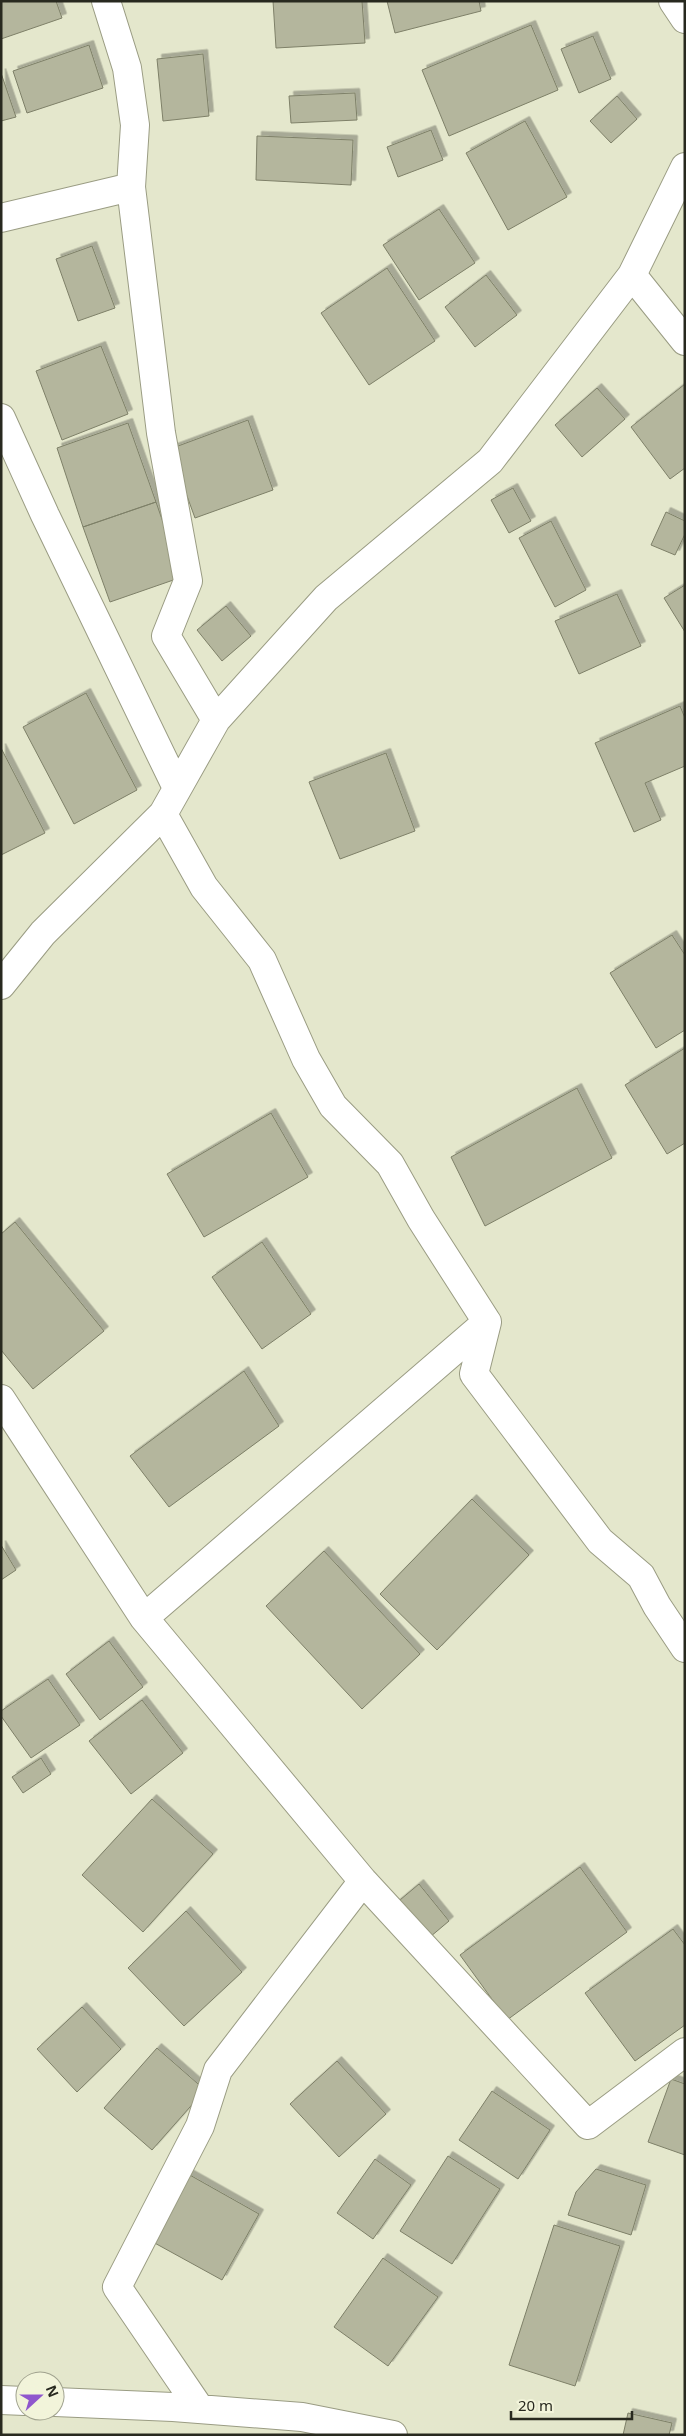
<svg xmlns="http://www.w3.org/2000/svg" width="686" height="2436" font-family="'Noto Sans',sans-serif">
	<style>
		.building { fill: #b4b69d; stroke: #7e8068; filter: url(#shadow) }
		.lines { fill: none; stroke-linecap: round; stroke-linejoin: round }
		.minor-casing { stroke: #9a9c83; stroke-width: 30 }
		.minor { stroke: #fff; stroke-width: 28 }
	</style>
	<defs>
		<filter id="shadow"><feDropShadow dx="4.5" dy="-4.5" stdDeviation="0" flood-color="#0004"/></filter>
	</defs>
	<rect width="100%" height="100%" fill="#e4e7cc"/>
	<!-- building -->
	<path class="building" d="M 1,1 L 56,1 L 62,18 L 1,39 Z
		M 273,1 L 362,1 L 365,43 L 276,48 Z
		M 387,1 L 479,1 L 481,11 L 395,33 Z
		M 531,25 L 558,90 L 449,136 L 422,70 Z
		M 593,36 L 611,79 L 579,93 L 561,49 Z
		M 89,45 L 103,88 L 27,113 L 13,71 Z
		M 203,54 L 209,116 L 163,121 L 157,59 Z
		M 1,73 L 16,117 L 1,121 Z
		M 355,93 L 357,120 L 291,123 L 289,96 Z
		M 617,96 L 637,119 L 611,143 L 590,121 Z
		M 525,121 L 567,197 L 508,230 L 466,153 Z
		M 431,130 L 443,160 L 398,177 L 387,147 Z
		M 257,136 L 353,140 L 351,185 L 256,180 Z
		M 439,209 L 475,263 L 419,300 L 383,245 Z
		M 92,246 L 115,308 L 78,321 L 56,259 Z
		M 387,268 L 435,341 L 369,385 L 321,313 Z
		M 486,275 L 517,315 L 475,347 L 445,307 Z
		M 101,346 L 128,414 L 62,440 L 36,371 Z
		M 685,384 L 685,468 L 670,479 L 631,427 Z
		M 597,388 L 625,419 L 582,457 L 555,425 Z
		M 248,420 L 273,490 L 195,518 L 170,449 Z
		M 128,423 L 156,502 L 83,527 L 57,448 Z
		M 513,488 L 531,521 L 509,533 L 491,500 Z
		M 156,502 L 182,577 L 110,602 L 83,527 Z
		M 666,512 L 685,521 L 685,534 L 675,555 L 651,545 Z
		M 551,521 L 586,590 L 555,607 L 519,538 Z
		M 685,585 L 685,632 L 664,598 Z
		M 617,594 L 641,646 L 579,674 L 555,621 Z
		M 226,606 L 251,636 L 222,661 L 197,630 Z
		M 86,693 L 137,790 L 74,824 L 23,727 Z
		M 680,706 L 685,718 L 685,766 L 645,783 L 661,820 L 634,832 L 595,743 Z
		M 1,748 L 45,833 L 1,855 Z
		M 386,753 L 415,831 L 340,859 L 309,782 Z
		M 672,935 L 685,955 L 685,1030 L 656,1048 L 610,973 Z
		M 685,1048 L 685,1143 L 667,1154 L 625,1085 Z
		M 577,1088 L 612,1158 L 485,1226 L 451,1157 Z
		M 271,1113 L 308,1177 L 204,1237 L 167,1174 Z
		M 15,1222 L 104,1331 L 33,1389 L 1,1350 L 1,1234 Z
		M 262,1242 L 311,1314 L 262,1349 L 212,1277 Z
		M 244,1371 L 279,1426 L 169,1507 L 130,1456 Z
		M 472,1499 L 529,1555 L 437,1650 L 380,1594 Z
		M 1,1545 L 16,1570 L 1,1580 Z
		M 324,1551 L 420,1654 L 362,1709 L 266,1606 Z
		M 109,1641 L 143,1687 L 100,1720 L 66,1674 Z
		M 48,1679 L 80,1725 L 31,1758 L 1,1716 L 1,1711 Z
		M 142,1700 L 183,1753 L 131,1794 L 89,1741 Z
		M 41,1758 L 51,1774 L 23,1793 L 12,1777 Z
		M 152,1799 L 213,1854 L 143,1932 L 82,1875 Z
		M 580,1867 L 627,1932 L 507,2020 L 460,1955 Z
		M 419,1884 L 449,1921 L 424,1942 L 394,1905 Z
		M 186,1911 L 242,1972 L 184,2026 L 128,1968 Z
		M 673,1929 L 685,1945 L 685,2025 L 635,2061 L 585,1993 Z
		M 82,2007 L 121,2049 L 77,2092 L 37,2049 Z
		M 157,2048 L 205,2090 L 152,2150 L 104,2108 Z
		M 337,2061 L 386,2114 L 339,2157 L 290,2104 Z
		M 671,2079 L 685,2084 L 685,2155 L 648,2142 Z
		M 492,2091 L 550,2130 L 518,2179 L 459,2140 Z
		M 448,2156 L 500,2189 L 452,2264 L 400,2231 Z
		M 375,2159 L 411,2185 L 373,2239 L 337,2213 Z
		M 596,2169 L 646,2185 L 631,2235 L 568,2215 L 576,2192 Z
		M 188,2174 L 259,2214 L 222,2280 L 151,2241 Z
		M 554,2225 L 620,2246 L 575,2386 L 509,2365 Z
		M 383,2258 L 438,2297 L 388,2366 L 334,2327 Z
		M 628,2413 L 672,2423 L 669,2435 L 623,2435 Z"/>
	<g class="lines">
		<!-- minor casing -->
		<g class="minor-casing">
			<path id="minor" d="M 106,1 L 127,68 L 135,125 L 131,187 L 161,433 L 188,581 L 166,636 L 216,720
				M 673,1 L 685,19
				M 685,167 L 632,275 L 490,461 L 326,598 L 216,720 L 163,814 L 204,887 L 262,960 L 306,1059 L 333,1106 L 390,1164 L 421,1219 L 487,1322 L 474,1374 L 600,1541 L 641,1576 L 657,1606 L 685,1648
				M 1,218 L 131,187
				M 632,275 L 685,341
				M 1,418 L 45,515 L 177,788
				M 1,985 L 43,933 L 163,814
				M 487,1322 L 144,1618 L 363,1881 L 588,2125 L 685,2052
				M 1,1399 L 144,1618
				M 1,2400 L 25,2401
				M 55,2402 L 173,2407 L 302,2417 L 393,2435
				M 200,2409 L 117,2287 L 200,2126 L 218,2070 L 363,1881"/>
		</g>
		<!-- minor -->
		<use href="#minor" class="minor"/>
	</g>
	<!-- border -->
	<rect width="686" height="2436" fill="none" stroke="#28291f" stroke-width="5"/>
	<!-- north arrow -->
	<g transform="translate(40 2396) rotate(69)"><circle r="24" fill="#f2f4da" stroke="#a1a38f"/>
	<path d="M0-4L9 19L0 12L-9 19Z" fill="#8f56cd"/>
	<text y="-8" font-size="14" font-weight="bold" text-anchor="middle" fill="#28291f">N</text>
	</g>
	<!-- scale -->
	<path d="M511 2411v8h121v-8" fill="none" stroke="#28291f" stroke-width="2.5"/>
	<text x="518" y="2411" font-size="15" fill="#28291f" stroke="#f2f4da" stroke-width="4" paint-order="stroke">20 m</text>
</svg>
